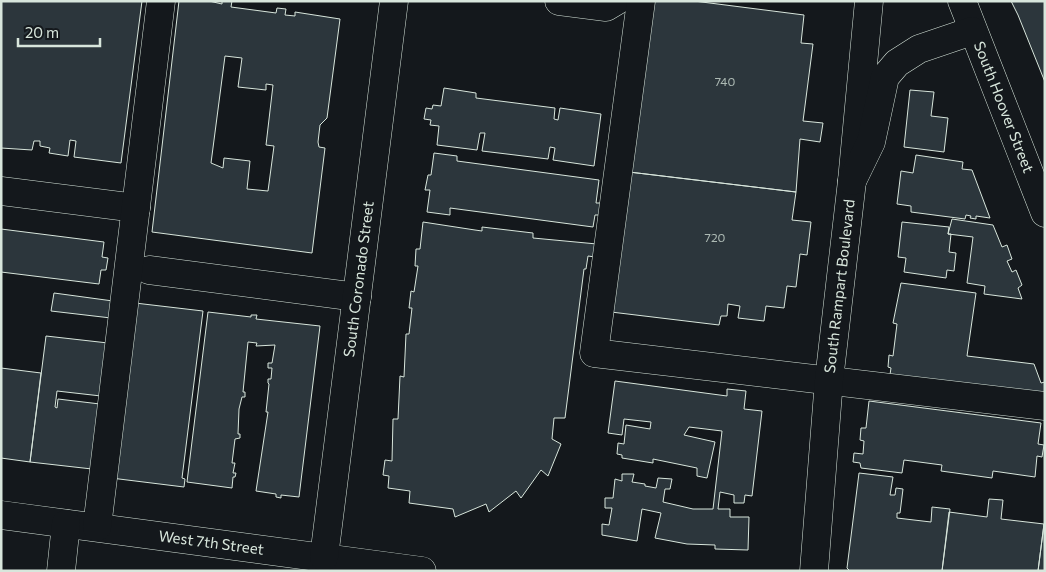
<svg xmlns="http://www.w3.org/2000/svg" width="1046" height="572" font-family="Commissioner,sans-serif">
	<style>
		.building { fill: #2c363c; stroke: #d8e6dc; fill-rule: evenodd }
		.lines { fill: none; stroke-linecap: round; stroke-linejoin: round }
		.minor-casing { stroke: #d8e6dc; stroke-width: 29 }
		.major-casing { stroke: #d8e6dc; stroke-width: 29 }
		.minor { stroke: #14181c; stroke-width: 28 }
		.major { stroke: #14181c; stroke-width: 28 }
		.labels { text-anchor: middle; stroke-width: 4; stroke-linejoin: round; paint-order: stroke }
		.number-label { font-size: 12px; fill: #adbab4 }
		.street-label { font-size: 15px; fill: #d8e6dc; stroke: #14181c }
	</style>
	<rect width="100%" height="100%" fill="#14181c"/>
	<!-- building -->
	<path class="building" d="M 1,1 L 142,1 L 121,163 L 74,157 L 76,141 L 70,140 L 68,156 L 49,153 L 50,148 L 40,146 L 40,141 L 34,141 L 32,150 L 1,148 Z
		M 179,1 L 209,1 L 222,4 L 222,1 L 232,1 L 231,7 L 276,13 L 277,8 L 286,9 L 285,15 L 295,16 L 295,12 L 340,19 L 327,118 L 320,125 L 318,142 L 319,147 L 325,148 L 312,253 L 152,232 ZM 225,56 L 242,58 L 238,87 L 266,90 L 266,84 L 273,85 L 266,145 L 274,146 L 268,191 L 247,189 L 250,161 L 224,158 L 223,168 L 211,163 Z
		M 652,1 L 694,1 L 804,15 L 801,43 L 813,44 L 803,121 L 823,123 L 820,142 L 800,139 L 796,192 L 629,172 Z
		M 1011,1 L 1045,1 L 1045,82 L 1018,15 Z
		M 444,88 L 476,93 L 476,98 L 555,108 L 554,119 L 558,120 L 560,108 L 601,114 L 594,166 L 553,160 L 555,148 L 550,147 L 548,159 L 482,151 L 485,133 L 480,133 L 477,150 L 437,145 L 439,126 L 430,125 L 431,120 L 424,119 L 426,108 L 432,109 L 433,105 L 441,106 Z
		M 910,90 L 934,92 L 931,116 L 948,118 L 944,152 L 904,147 Z
		M 434,153 L 457,156 L 457,161 L 599,180 L 596,203 L 601,203 L 600,215 L 595,215 L 593,227 L 450,208 L 450,215 L 427,212 L 430,190 L 425,190 L 428,175 L 431,175 Z
		M 916,155 L 963,162 L 962,169 L 972,170 L 990,218 L 976,216 L 976,219 L 970,218 L 971,216 L 966,215 L 965,219 L 911,212 L 911,206 L 897,204 L 901,171 L 913,173 Z
		M 629,172 L 796,192 L 792,220 L 811,222 L 807,255 L 800,254 L 796,287 L 787,286 L 784,308 L 766,306 L 764,321 L 738,318 L 740,306 L 728,304 L 727,316 L 721,316 L 719,325 L 611,312 Z
		M 952,219 L 993,225 L 1002,247 L 1007,245 L 1012,259 L 1007,261 L 1012,272 L 1016,270 L 1022,285 L 1018,288 L 1022,299 L 984,294 L 985,286 L 967,283 L 973,237 L 948,234 Z
		M 423,222 L 475,230 L 482,231 L 482,227 L 533,233 L 533,238 L 597,244 L 595,257 L 588,256 L 586,269 L 584,269 L 565,418 L 554,418 L 552,439 L 561,444 L 548,476 L 541,470 L 521,498 L 516,491 L 489,512 L 486,504 L 455,517 L 453,509 L 409,503 L 410,491 L 388,488 L 389,476 L 383,475 L 385,460 L 392,461 L 393,419 L 398,419 L 400,376 L 404,377 L 406,334 L 409,334 L 412,308 L 409,308 L 411,291 L 414,292 L 418,266 L 415,266 L 416,249 L 420,249 Z
		M 902,222 L 949,227 L 948,234 L 951,234 L 949,252 L 956,253 L 954,271 L 947,270 L 946,278 L 904,272 L 906,258 L 898,257 Z
		M 1,229 L 104,242 L 102,257 L 108,258 L 106,270 L 101,270 L 99,284 L 1,272 Z
		M 901,283 L 976,293 L 967,356 L 1034,364 L 1041,383 L 1045,382 L 1045,402 L 889,381 L 891,368 L 888,367 L 889,355 L 893,356 L 897,324 L 893,323 Z
		M 54,293 L 113,301 L 111,318 L 51,311 Z
		M 135,303 L 203,311 L 182,478 L 185,479 L 184,487 L 111,478 Z
		M 208,312 L 251,317 L 251,315 L 257,315 L 256,319 L 320,326 L 299,497 L 281,495 L 281,498 L 276,497 L 276,494 L 256,491 L 268,412 L 266,412 L 269,384 L 268,383 L 268,379 L 271,379 L 272,368 L 268,368 L 268,363 L 272,363 L 275,345 L 256,346 L 257,343 L 248,342 L 243,392 L 245,392 L 245,397 L 242,397 L 239,409 L 238,434 L 240,434 L 240,438 L 235,439 L 232,463 L 235,463 L 233,473 L 236,473 L 235,477 L 233,477 L 232,488 L 187,482 Z
		M 46,336 L 108,343 L 101,396 L 57,391 L 55,407 L 57,408 L 58,399 L 100,404 L 92,469 L 30,462 Z
		M 1,368 L 41,373 L 30,462 L 1,458 Z
		M 615,381 L 727,396 L 727,389 L 746,391 L 744,409 L 762,411 L 752,496 L 745,495 L 744,503 L 734,503 L 734,495 L 720,492 L 718,509 L 730,509 L 730,517 L 749,517 L 748,550 L 715,549 L 715,545 L 687,544 L 655,538 L 661,513 L 642,509 L 637,541 L 602,535 L 602,524 L 609,525 L 612,508 L 605,508 L 605,498 L 613,498 L 615,479 L 622,481 L 622,474 L 634,474 L 632,482 L 645,484 L 645,486 L 656,488 L 658,478 L 672,479 L 670,489 L 665,489 L 663,502 L 693,509 L 713,509 L 722,431 L 689,427 L 684,435 L 715,442 L 707,478 L 697,476 L 697,468 L 653,459 L 653,463 L 622,458 L 622,455 L 617,454 L 618,443 L 624,444 L 626,425 L 650,429 L 651,422 L 624,419 L 622,435 L 608,433 Z
		M 869,401 L 1041,423 L 1038,444 L 1044,445 L 1042,457 L 1037,456 L 1035,477 L 993,471 L 992,478 L 941,471 L 942,465 L 904,460 L 902,473 L 861,468 L 860,463 L 853,462 L 854,453 L 863,454 L 864,441 L 860,440 L 861,428 L 866,428 Z
		M 859,473 L 893,477 L 890,495 L 895,495 L 896,488 L 903,489 L 900,513 L 897,513 L 897,518 L 931,522 L 932,507 L 950,509 L 942,571 L 850,571 L 847,568 Z
		M 989,499 L 1003,500 L 1001,519 L 1044,524 L 1038,571 L 942,571 L 949,512 L 987,517 Z
		M 1044,524 L 1045,571 L 1038,571 Z"/>
	<g class="lines">
		<!-- minor casing -->
		<g class="minor-casing">
			<g id="minor">
				<path d="M 559,1 L 606,7 L 616,1"/>
				<path d="M 641,1 L 594,353 L 1045,406"/>
				<path d="M 1,191 L 136,208"/>
				<path d="M 149,270 L 357,297"/>
				<path id="s1" d="M 1,515 L 422,571"/>
				<path d="M 97,527 L 161,1"/>
				<path id="s2" d="M 324,557 L 394,1"/>
				<path d="M 61,571 L 66,524"/>
				<path id="s3" d="M 814,571 L 829,380 L 852,181 L 869,1"/>
			</g>
		</g>
		<!-- major casing -->
		<g class="major-casing">
			<g id="major">
				<path id="s4" d="M 962,1 L 1045,213"/>
				<path d="M 852,181 L 871,142 L 885,77 L 897,63 L 919,49 L 972,31"/>
			</g>
		</g>
		<!-- minor -->
		<use href="#minor" class="minor"/>
		<!-- major -->
		<use href="#major" class="major"/>
	</g>
	<g class="labels">
		<!-- number labels -->
		<g class="number-label">
			<text x="725" y="86">740</text>
			<text x="715" y="242">720</text>
		</g>
		<!-- street labels -->
		<g class="street-label">
			<text dy="5" stroke="none"><textPath href="#s4" startOffset="114">South Hoover Street</textPath></text>
			<text dy="5" stroke="none"><textPath href="#s2" startOffset="280">South Coronado Street</textPath></text>
			<text dy="5" stroke="none"><textPath href="#s3" startOffset="286">South Rampart Boulevard</textPath></text>
			<text dy="5" stroke="none"><textPath href="#s1" startOffset="212">West 7th Street</textPath></text>
		</g>
	</g>
	<!-- border -->
	<rect width="1046" height="572" fill="none" stroke="#d8e6dc" stroke-width="5"/>
	<!-- scale -->
	<path d="M18 38v8h82v-8" fill="none" stroke="#d8e6dc" stroke-width="2.5"/>
	<text x="25" y="38" font-size="15" fill="#d8e6dc" stroke="#14181c" stroke-width="4" paint-order="stroke">20 m</text>
</svg>
